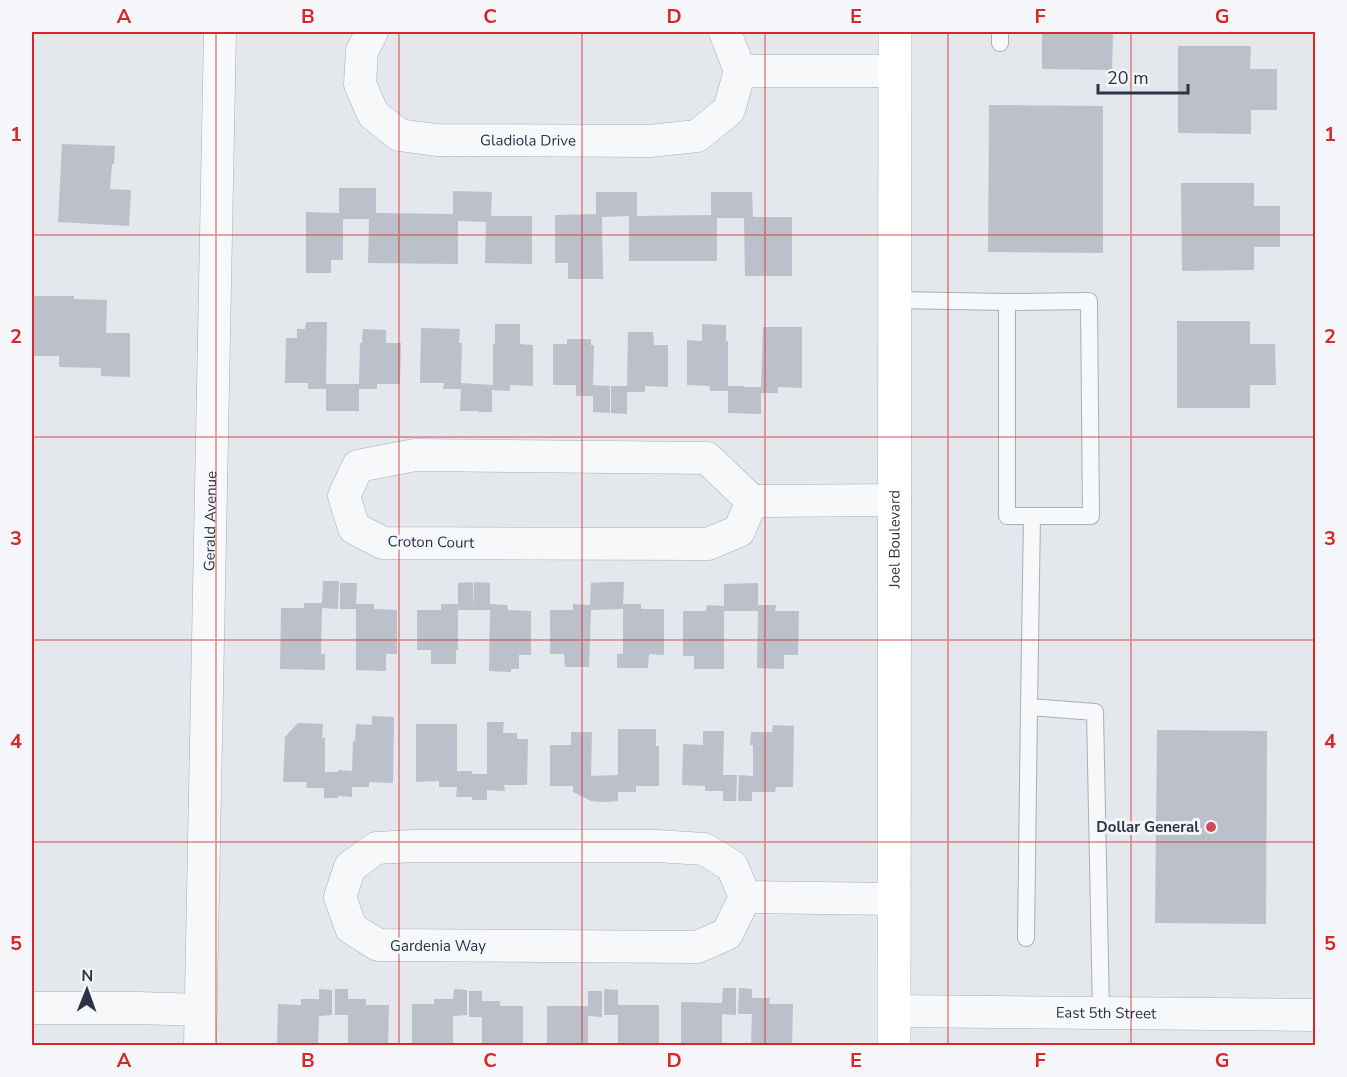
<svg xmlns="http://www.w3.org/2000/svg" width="1347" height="1077" font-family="'Nunito Sans',sans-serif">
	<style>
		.building { fill: #bbc0ca }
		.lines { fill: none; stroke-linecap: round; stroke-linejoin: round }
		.service-casing { stroke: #a9aeb7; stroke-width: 18 }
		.minor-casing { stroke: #a9aeb7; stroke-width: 33 }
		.secondary-casing { stroke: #a9aeb7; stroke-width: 34 }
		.service { stroke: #f7f8fa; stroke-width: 16 }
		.minor { stroke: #f7f8fa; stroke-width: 32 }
		.secondary { stroke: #fff; stroke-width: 33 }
		.grid { fill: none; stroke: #d62828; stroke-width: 1.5; stroke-opacity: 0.55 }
		.poi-dot { fill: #d1495b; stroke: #f4f6f9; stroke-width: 2 }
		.labels { text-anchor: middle; stroke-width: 6; stroke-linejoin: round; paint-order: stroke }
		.street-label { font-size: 15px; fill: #2b3445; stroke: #f4f6f9 }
		.poi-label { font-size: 15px; font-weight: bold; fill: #2b3445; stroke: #f4f6f9; text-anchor: end }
		.neatline { fill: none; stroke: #d62828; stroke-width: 2 }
		.grid-label { font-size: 20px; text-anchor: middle; font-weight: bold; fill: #d62828 }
	</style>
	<rect width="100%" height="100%" fill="#e4e7ec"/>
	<!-- building -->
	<path class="building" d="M 1042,32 L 1113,32 L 1112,70 L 1042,69 Z
		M 1178,46 L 1251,46 L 1250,69 L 1277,69 L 1277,110 L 1251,110 L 1251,134 L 1178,133 Z
		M 989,105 L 1103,106 L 1103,253 L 988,252 Z
		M 62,144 L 115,146 L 114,164 L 112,164 L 110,189 L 131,190 L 129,226 L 58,222 Z
		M 1181,183 L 1254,183 L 1254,206 L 1280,206 L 1280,247 L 1254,247 L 1254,270 L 1182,271 Z
		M 339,188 L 376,188 L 376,213 L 453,214 L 453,191 L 492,192 L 491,216 L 532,216 L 532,264 L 485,263 L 486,222 L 458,221 L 458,264 L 368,263 L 369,219 L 343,219 L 343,260 L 331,260 L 331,273 L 306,273 L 306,212 L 339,213 Z
		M 596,192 L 637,192 L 637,216 L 711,215 L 711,192 L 752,192 L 753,217 L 792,217 L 792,276 L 745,276 L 744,218 L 717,218 L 717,261 L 629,261 L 629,216 L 602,217 L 603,279 L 568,279 L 568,263 L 555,263 L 555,215 L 596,214 Z
		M 32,296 L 74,296 L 74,299 L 107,300 L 106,333 L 130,333 L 130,377 L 101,376 L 101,368 L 59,367 L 59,356 L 32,356 Z
		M 1177,321 L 1250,321 L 1250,344 L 1275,344 L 1276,385 L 1250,385 L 1250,408 L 1177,408 Z
		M 306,322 L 327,322 L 326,384 L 359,384 L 360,343 L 362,343 L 363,329 L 386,330 L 386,343 L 401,343 L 400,384 L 377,384 L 377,389 L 359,389 L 359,411 L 326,411 L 326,389 L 308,389 L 308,383 L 285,383 L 286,338 L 297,338 L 297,329 L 305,329 Z
		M 495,324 L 520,324 L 520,344 L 533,345 L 533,386 L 510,385 L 510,391 L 492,390 L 492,412 L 478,412 L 478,411 L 460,411 L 461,389 L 443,389 L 444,383 L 420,383 L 421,328 L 460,329 L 459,343 L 462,343 L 461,383 L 493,385 L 493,344 L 495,344 Z
		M 702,324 L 726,325 L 726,341 L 728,341 L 728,386 L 744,386 L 744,387 L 761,387 L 763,327 L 802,327 L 802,388 L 778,387 L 778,393 L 761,393 L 761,414 L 728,413 L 728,391 L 710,391 L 710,386 L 687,385 L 687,340 L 702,341 Z
		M 628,332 L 653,332 L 654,345 L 668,345 L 668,387 L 645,386 L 645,392 L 627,392 L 627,414 L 611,413 L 611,386 L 627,386 Z
		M 567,339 L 591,339 L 591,345 L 594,345 L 593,385 L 610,386 L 610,413 L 593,412 L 593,396 L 576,396 L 576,385 L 553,385 L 553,344 L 567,344 Z
		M 323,581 L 339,581 L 338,609 L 322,608 L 321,654 L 325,654 L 325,670 L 280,669 L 281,608 L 304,608 L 304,603 L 322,603 Z
		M 473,582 L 473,610 L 458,610 L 458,650 L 456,650 L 456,664 L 431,664 L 431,650 L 417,650 L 417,610 L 441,610 L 441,604 L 458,604 L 458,583 Z
		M 474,582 L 490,583 L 490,604 L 507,605 L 508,610 L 531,611 L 531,655 L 519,655 L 519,669 L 511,669 L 511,672 L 489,671 L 490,610 L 473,610 Z
		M 607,582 L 624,582 L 623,604 L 641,604 L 641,609 L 664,609 L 664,655 L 649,654 L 648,668 L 617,668 L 617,654 L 623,654 L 623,609 L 591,610 L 589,667 L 565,667 L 564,654 L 550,654 L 550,610 L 573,610 L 573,604 L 590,605 L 591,583 Z
		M 340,583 L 357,583 L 356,604 L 374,604 L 374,609 L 397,610 L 397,654 L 386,654 L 386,671 L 356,670 L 356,609 L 340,609 Z
		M 758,583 L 758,605 L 776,605 L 775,611 L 799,611 L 798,655 L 784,655 L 784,669 L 757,668 L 758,611 L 724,611 L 724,669 L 694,669 L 694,656 L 683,656 L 683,611 L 706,611 L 707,605 L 724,606 L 724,584 Z
		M 372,716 L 394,717 L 393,783 L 369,782 L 369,787 L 352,787 L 352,797 L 338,796 L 338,798 L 324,798 L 324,788 L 306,788 L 307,782 L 283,782 L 285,737 L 298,723 L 323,724 L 322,738 L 325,738 L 325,772 L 338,772 L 338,770 L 352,771 L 353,741 L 355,741 L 356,724 L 372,725 Z
		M 487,722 L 504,722 L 503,733 L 517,733 L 517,739 L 528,739 L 527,785 L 504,785 L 505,791 L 487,790 L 487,800 L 472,800 L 472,797 L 456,797 L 457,787 L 439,787 L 439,781 L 416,782 L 416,724 L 457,724 L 457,771 L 472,771 L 472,774 L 487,774 Z
		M 773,725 L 794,726 L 793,787 L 776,787 L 775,792 L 752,792 L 752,801 L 738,801 L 739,775 L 753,776 L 753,745 L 750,745 L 751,732 L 772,732 Z
		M 618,729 L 656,729 L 656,746 L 659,746 L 659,786 L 636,786 L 636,792 L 618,792 L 618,801 L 604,802 L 591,801 L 573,792 L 573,786 L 550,786 L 550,745 L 571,745 L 571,732 L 592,732 L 591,776 L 618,775 Z
		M 1157,730 L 1267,731 L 1266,924 L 1155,923 Z
		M 703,731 L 724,731 L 723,775 L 737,775 L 736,801 L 723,801 L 723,791 L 705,791 L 705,786 L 682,785 L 683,744 L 703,745 Z
		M 723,988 L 736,988 L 736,1015 L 722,1014 L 722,1046 L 681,1046 L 681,1002 L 722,1003 Z
		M 739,988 L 752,989 L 752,998 L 770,998 L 769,1004 L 793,1004 L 792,1046 L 751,1046 L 752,1014 L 738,1014 Z
		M 319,989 L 332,990 L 332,1015 L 319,1016 L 318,1046 L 277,1046 L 278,1004 L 301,1005 L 301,999 L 319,999 Z
		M 335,989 L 348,989 L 348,999 L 366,999 L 366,1005 L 389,1005 L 388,1046 L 348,1046 L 348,1015 L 335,1015 Z
		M 454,989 L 467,990 L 467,1015 L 453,1016 L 453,1046 L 412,1046 L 412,1004 L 434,1004 L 434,999 L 453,999 Z
		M 604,989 L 618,990 L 618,1005 L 659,1005 L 659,1046 L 618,1046 L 618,1015 L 604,1015 Z
		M 469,991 L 482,991 L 482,1001 L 500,1001 L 500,1006 L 523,1006 L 523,1046 L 482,1046 L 482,1017 L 469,1017 Z
		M 588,991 L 602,991 L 602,1017 L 588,1016 L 588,1046 L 547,1046 L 547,1006 L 588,1006 Z"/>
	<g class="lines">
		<!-- service casing -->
		<g class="service-casing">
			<path id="service" d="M 1000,32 L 1000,43
				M 895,300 L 1007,302 L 1007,516 L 1032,516 L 1029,707
				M 1007,302 L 1089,301 L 1091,516 L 1032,516
				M 1026,938 L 1029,707 L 1095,712 L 1101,1013"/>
		</g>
		<!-- minor casing -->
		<g class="minor-casing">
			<g id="minor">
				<path id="s1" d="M 372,32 L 362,51 L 360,84 L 373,114 L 399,135 L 436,140 L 650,141 L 697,136 L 729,110 L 740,71 L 725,32"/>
				<path d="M 740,71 L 895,71"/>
				<path d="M 415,455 L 707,458 L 752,501 L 739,531 L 708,544 L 383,543 L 354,528 L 344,496 L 358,466 Z"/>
				<path d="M 752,501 L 895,500"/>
				<path d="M 414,846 L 657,846 L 704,849 L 732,866 L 745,897 L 727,934 L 697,947 L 378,945 L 351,928 L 340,897 L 350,867 L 376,848 Z"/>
				<path d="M 745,897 L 894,899"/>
				<path d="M 32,1008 L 138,1008 L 201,1010"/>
				<path id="s2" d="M 894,1011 L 1316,1015"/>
				<path id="s3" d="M 200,1046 L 220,32"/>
			</g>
		</g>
		<!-- secondary casing -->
		<g class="secondary-casing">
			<g id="secondary">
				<path id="s4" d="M 894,1046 L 895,32"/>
			</g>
		</g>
		<!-- service -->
		<use href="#service" class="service"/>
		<!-- minor -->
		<use href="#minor" class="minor"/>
		<!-- secondary -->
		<use href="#secondary" class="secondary"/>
	</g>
	<!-- grid -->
	<path class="grid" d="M 216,32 L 216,1046M 399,32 L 399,1046M 582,32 L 582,1046M 765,32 L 765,1046M 948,32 L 948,1046M 1131,32 L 1131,1046M 32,235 L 1316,235M 32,437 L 1316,437M 32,640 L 1316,640M 32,842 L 1316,842"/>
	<!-- markers -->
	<circle class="poi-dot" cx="1211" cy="827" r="6"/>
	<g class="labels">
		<!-- street labels -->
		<g class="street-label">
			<text dy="5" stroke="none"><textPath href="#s1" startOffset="250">Gladiola Drive</textPath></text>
			<text dy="5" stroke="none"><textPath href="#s3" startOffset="525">Gerald Avenue</textPath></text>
			<text dy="5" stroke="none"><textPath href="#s4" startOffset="507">Joel Boulevard</textPath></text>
			<text transform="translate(431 542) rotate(1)" y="5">Croton Court</text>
			<text x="438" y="951">Gardenia Way</text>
			<text dy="5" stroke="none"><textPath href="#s2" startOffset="212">East 5th Street</textPath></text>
		</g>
		<!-- poi labels -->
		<g class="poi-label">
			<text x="1199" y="832">Dollar General</text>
		</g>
	</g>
	<!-- border -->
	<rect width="1347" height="1077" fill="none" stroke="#f4f6f9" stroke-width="66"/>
	<!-- north arrow -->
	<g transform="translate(87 990) rotate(1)" stroke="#f4f6f9" stroke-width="4.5" paint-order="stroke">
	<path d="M0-4.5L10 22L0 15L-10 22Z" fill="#2b3445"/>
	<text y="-9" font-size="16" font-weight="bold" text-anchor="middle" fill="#2b3445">N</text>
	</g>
	<!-- scale -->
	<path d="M1098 84v9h90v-9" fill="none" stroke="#2b3445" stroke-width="3"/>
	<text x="1107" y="84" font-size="18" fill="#2b3445" stroke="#f4f6f9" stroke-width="4.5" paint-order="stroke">20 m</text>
	<rect x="33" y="33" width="1281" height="1011" class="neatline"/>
	<g class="grid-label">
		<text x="124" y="23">A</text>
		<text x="308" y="23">B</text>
		<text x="490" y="23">C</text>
		<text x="674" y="23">D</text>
		<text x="856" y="23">E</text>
		<text x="1040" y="23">F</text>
		<text x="1222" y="23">G</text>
		<text x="16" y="141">1</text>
		<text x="1330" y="141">1</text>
		<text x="16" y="343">2</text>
		<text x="1330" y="343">2</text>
		<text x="16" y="545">3</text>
		<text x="1330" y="545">3</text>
		<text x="16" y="748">4</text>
		<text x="1330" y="748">4</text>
		<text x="16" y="950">5</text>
		<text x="1330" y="950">5</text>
		<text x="124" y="1067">A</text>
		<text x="308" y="1067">B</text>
		<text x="490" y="1067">C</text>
		<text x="674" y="1067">D</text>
		<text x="856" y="1067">E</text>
		<text x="1040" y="1067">F</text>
		<text x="1222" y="1067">G</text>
	</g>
</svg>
